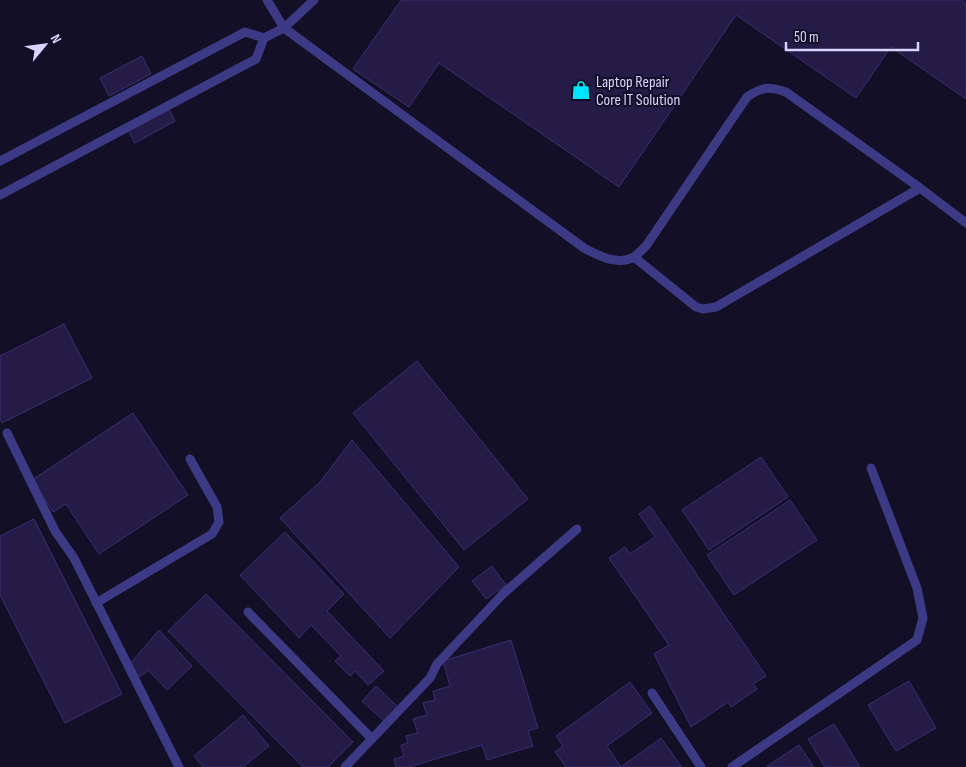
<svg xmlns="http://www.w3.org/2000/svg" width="966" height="767" font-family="'Sofia Sans Condensed',sans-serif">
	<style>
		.building { fill: #241b47; stroke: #3b2d73 }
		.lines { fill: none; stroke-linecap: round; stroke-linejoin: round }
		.service { stroke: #3d3a85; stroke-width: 9 }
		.labels { text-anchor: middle; stroke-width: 4; stroke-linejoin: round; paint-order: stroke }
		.poi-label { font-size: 16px; fill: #d9d4ff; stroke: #130f26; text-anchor: start }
	</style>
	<rect width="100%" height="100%" fill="#130f26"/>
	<!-- building -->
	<path class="building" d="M 401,0 L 961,0 L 966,3 L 966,99 L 891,47 L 856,98 L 736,15 L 619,187 L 439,63 L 409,107 L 353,69 Z
		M 142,56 L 151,74 L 109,96 L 100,78 Z
		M 168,107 L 175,121 L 135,143 L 127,129 Z
		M 64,324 L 92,378 L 2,423 L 0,419 L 0,356 Z
		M 417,361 L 528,499 L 464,550 L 353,413 Z
		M 133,413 L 188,495 L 99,554 L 66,504 L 53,512 L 32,480 Z
		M 352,440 L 459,567 L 390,638 L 280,518 L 320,482 Z
		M 761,457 L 788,497 L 709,550 L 682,510 Z
		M 790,500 L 817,540 L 734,595 L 707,555 Z
		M 650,506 L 766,676 L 753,684 L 757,689 L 731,707 L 728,702 L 691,727 L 654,654 L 669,645 L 609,558 L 625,547 L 630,554 L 655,537 L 639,514 Z
		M 34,519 L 122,694 L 65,723 L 0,595 L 0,536 Z
		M 285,532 L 344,594 L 327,611 L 384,671 L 368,685 L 355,671 L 350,676 L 335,661 L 341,656 L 311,625 L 299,638 L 240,575 Z
		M 492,566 L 506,585 L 486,599 L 472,581 Z
		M 206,594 L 353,742 L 328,767 L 303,767 L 168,631 Z
		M 159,630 L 192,666 L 167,690 L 148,670 L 140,677 L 129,665 Z
		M 511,640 L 538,728 L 528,731 L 533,746 L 487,760 L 482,745 L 409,767 L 396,767 L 394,759 L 404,756 L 401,745 L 408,743 L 406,736 L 418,733 L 413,719 L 427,715 L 423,703 L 435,700 L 433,691 L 450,686 L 443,661 Z
		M 909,681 L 936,728 L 896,751 L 868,705 Z
		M 630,682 L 652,713 L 607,746 L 621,767 L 566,767 L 555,752 L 563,746 L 556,736 Z
		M 376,686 L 399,708 L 386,723 L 362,701 Z
		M 243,715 L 269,746 L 243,767 L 203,767 L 194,756 Z
		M 834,724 L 860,767 L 825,767 L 808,739 Z
		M 661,738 L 682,767 L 621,767 Z
		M 799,745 L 814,767 L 766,767 Z"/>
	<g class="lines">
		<!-- service -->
		<path class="service" d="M 267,0 L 284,28 L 584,248 C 599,256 618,266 634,257 C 638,254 642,250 646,246 L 747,97 C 762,87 768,86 786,92 L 920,188 L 966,223
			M 0,161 L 245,32 L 264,38 L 284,28 L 314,0
			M 0,195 L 256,59 L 264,38
			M 634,257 L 696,307 L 703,309 L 716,307 L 920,188
			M 7,433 L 55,531 L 74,558 L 179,767
			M 96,603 L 212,534 L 219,522 L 217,507 L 190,459
			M 248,612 L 372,739
			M 652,693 L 701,767
			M 345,767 L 430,678 L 437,664 L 503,594 L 577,529
			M 732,767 L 917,640 L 923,618 L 917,588 L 871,468"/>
	</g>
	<!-- icons -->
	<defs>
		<g id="shop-bare" transform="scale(1.5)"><path d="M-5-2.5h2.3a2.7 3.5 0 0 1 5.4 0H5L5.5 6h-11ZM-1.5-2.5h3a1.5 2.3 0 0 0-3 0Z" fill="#00e5ff" stroke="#130f26" stroke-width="2.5" paint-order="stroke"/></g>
	</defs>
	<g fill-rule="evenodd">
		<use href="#shop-bare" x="581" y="90"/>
	</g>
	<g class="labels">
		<!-- poi labels -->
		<g class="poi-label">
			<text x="596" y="87">Laptop Repair<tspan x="596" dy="18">Core IT Solution</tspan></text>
		</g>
	</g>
	<!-- north arrow -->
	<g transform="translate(45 45) rotate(61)" stroke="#130f26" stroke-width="4" paint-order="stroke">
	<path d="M0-4L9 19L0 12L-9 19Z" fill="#d9d4ff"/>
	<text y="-8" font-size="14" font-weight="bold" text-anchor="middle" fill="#d9d4ff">N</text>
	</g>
	<!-- scale -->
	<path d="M786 42v8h132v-8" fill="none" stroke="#d9d4ff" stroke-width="2.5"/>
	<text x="794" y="42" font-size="15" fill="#d9d4ff" stroke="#130f26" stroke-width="4" paint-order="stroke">50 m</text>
</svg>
